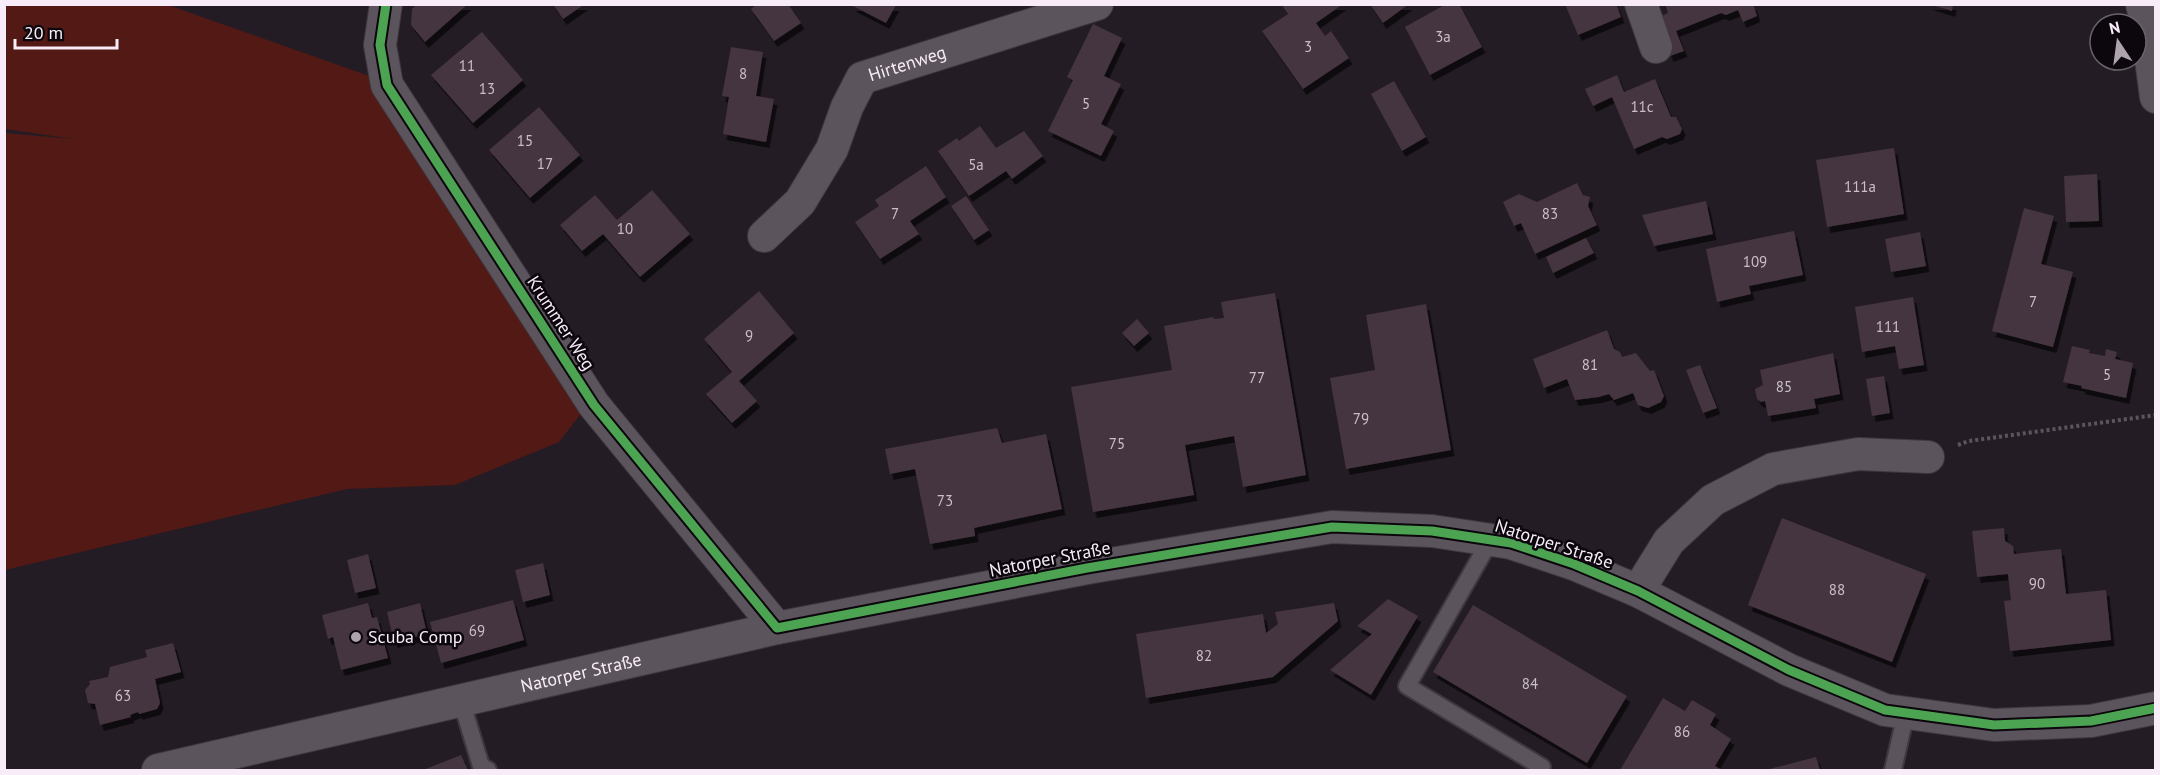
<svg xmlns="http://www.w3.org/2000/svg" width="2160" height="775" font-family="'PT Sans',sans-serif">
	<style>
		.green { fill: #521915 }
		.building { fill: #45343f; filter: url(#shadow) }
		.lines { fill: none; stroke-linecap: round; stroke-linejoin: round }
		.service-casing { stroke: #3f3840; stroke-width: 20 }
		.minor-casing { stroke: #3f3840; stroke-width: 34 }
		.path { stroke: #5c565c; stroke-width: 4; stroke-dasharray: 3 3; stroke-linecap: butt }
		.service { stroke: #5b545c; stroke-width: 16 }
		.minor { stroke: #5b545c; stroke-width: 32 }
		.cycleway-casing { stroke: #0c060d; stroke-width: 13 }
		.cycleway { stroke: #4ca352; stroke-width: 9 }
		.poi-dot { fill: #ada3ae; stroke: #0c060d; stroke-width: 2 }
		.labels { text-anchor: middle; stroke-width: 5; stroke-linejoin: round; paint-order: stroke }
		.number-label { font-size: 15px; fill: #cabeca }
		.street-label { font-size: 18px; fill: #f7ecf8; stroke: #0c060d }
		.poi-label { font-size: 18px; fill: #f7ecf8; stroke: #0c060d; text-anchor: start }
	</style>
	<defs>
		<filter id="shadow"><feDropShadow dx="3.5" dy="6" stdDeviation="0" flood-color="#0009"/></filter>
	</defs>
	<rect width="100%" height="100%" fill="#241c25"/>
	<!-- green -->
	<path class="green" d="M 5,5 L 168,5 L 372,77 L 425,174 L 556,360 L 583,411 L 559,442 L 455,485 L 347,489 L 5,570 L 5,133 L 74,139 L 5,129 Z"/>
	<!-- building -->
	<path class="building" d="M 417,4 L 468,4 L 425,42 L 411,25 L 412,9 Z
		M 553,4 L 585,4 L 563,19 Z
		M 757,4 L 788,4 L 801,23 L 774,41 L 751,9 Z
		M 1281,4 L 1343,4 L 1316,23 L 1325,36 L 1331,31 L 1349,58 L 1303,89 L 1262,31 L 1288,14 Z
		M 1370,4 L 1409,4 L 1383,23 Z
		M 1446,4 L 1459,4 L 1482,47 L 1430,75 L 1405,27 Z
		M 1565,4 L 1616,4 L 1621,17 L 1578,35 Z
		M 1665,4 L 1753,4 L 1757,16 L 1743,22 L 1738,10 L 1726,15 L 1721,13 L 1676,31 L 1684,51 L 1670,56 L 1655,19 L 1668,13 Z
		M 1929,4 L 1953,4 L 1952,11 Z
		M 851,5 L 896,5 L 886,23 Z
		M 1093,24 L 1122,38 L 1104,76 L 1121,84 L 1101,124 L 1114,131 L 1101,156 L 1048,131 L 1073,80 L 1067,77 Z
		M 482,32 L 523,80 L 473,123 L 431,75 Z
		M 731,47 L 763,52 L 756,96 L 774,99 L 766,142 L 723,134 L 729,97 L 722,96 Z
		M 1617,75 L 1624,92 L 1655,79 L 1671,117 L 1676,117 L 1682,129 L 1680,134 L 1667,139 L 1662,137 L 1634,149 L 1612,97 L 1593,106 L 1585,89 Z
		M 1394,81 L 1426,137 L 1402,151 L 1371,94 Z
		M 539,107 L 580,155 L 530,198 L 489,150 Z
		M 980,126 L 996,148 L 1024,131 L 1043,156 L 1012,179 L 1006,171 L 969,196 L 938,151 L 957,138 L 959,141 Z
		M 1894,148 L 1904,214 L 1827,227 L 1816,160 Z
		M 926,166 L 946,197 L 910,221 L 919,234 L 880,259 L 855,222 L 879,206 L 875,200 Z
		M 2097,174 L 2099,221 L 2066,222 L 2064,176 Z
		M 1577,183 L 1583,195 L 1590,197 L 1588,206 L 1597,225 L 1535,254 L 1521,223 L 1514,226 L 1503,202 L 1519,194 L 1537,202 Z
		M 652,190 L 690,234 L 640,277 L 603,234 L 582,251 L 560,225 L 595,195 L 617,220 Z
		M 966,196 L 989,230 L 974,240 L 951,206 Z
		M 1706,201 L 1713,234 L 1654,246 L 1642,215 Z
		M 2024,208 L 2054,216 L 2041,264 L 2073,272 L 2053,347 L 1992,331 Z
		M 1794,231 L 1803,275 L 1749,286 L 1751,294 L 1717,302 L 1706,249 Z
		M 1920,232 L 1926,266 L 1891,272 L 1885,239 Z
		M 1586,238 L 1594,253 L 1553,273 L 1546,257 Z
		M 759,291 L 794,333 L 739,381 L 757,401 L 732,423 L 706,394 L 732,372 L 704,339 Z
		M 1275,293 L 1306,475 L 1243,487 L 1234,436 L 1185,445 L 1194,495 L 1093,512 L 1071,387 L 1172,370 L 1164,326 L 1213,317 L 1214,319 L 1224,318 L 1221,302 Z
		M 1913,297 L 1924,365 L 1899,369 L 1895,346 L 1862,352 L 1855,307 Z
		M 1426,304 L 1451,450 L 1346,469 L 1330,378 L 1375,370 L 1366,315 Z
		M 1137,319 L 1149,333 L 1134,346 L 1122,333 Z
		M 1607,330 L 1614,349 L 1620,352 L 1622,357 L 1636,353 L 1650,371 L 1654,370 L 1664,396 L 1661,402 L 1648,408 L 1638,405 L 1633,393 L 1614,400 L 1609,394 L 1599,397 L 1575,400 L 1567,379 L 1544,388 L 1533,359 Z
		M 2072,346 L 2090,350 L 2089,353 L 2105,356 L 2106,349 L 2117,352 L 2115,359 L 2133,363 L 2126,398 L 2081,388 L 2082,386 L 2063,382 Z
		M 1833,353 L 1840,394 L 1814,399 L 1816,408 L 1768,416 L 1765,401 L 1761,402 L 1757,399 L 1755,389 L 1763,385 L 1760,370 Z
		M 1700,365 L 1717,408 L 1703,413 L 1686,370 Z
		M 1884,376 L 1890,413 L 1872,416 L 1866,379 Z
		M 997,428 L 1002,443 L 1046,434 L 1062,509 L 974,528 L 975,536 L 930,544 L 915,469 L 890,474 L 885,449 Z
		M 1782,518 L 1926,574 L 1892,662 L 1748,605 Z
		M 2004,528 L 2005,541 L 2013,546 L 2014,554 L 2061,549 L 2066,594 L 2106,590 L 2111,640 L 2010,651 L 2004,601 L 2011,600 L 2008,574 L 1977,577 L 1972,531 Z
		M 368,554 L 376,588 L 355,593 L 347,560 Z
		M 543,563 L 550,595 L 523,602 L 515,570 Z
		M 1388,599 L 1418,616 L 1371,695 L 1330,670 L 1372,634 L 1357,626 Z
		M 513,600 L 524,640 L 441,663 L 430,622 Z
		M 368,603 L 372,618 L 377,617 L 388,658 L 341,670 L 333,637 L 328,639 L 322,615 Z
		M 420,603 L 427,634 L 394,642 L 387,612 Z
		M 1334,603 L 1338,621 L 1273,677 L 1146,698 L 1136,634 L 1263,614 L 1266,633 L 1278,624 L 1275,612 Z
		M 1473,605 L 1627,696 L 1587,763 L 1433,672 Z
		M 173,643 L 181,672 L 155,679 L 160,703 L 157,709 L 139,714 L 138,712 L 130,715 L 131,717 L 100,725 L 95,704 L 88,703 L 85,690 L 90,684 L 89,681 L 108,677 L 110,667 L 147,657 L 145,650 Z
		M 1663,698 L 1685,711 L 1692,700 L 1716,714 L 1710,725 L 1731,739 L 1715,766 L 1722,770 L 1620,770 Z
		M 461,755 L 468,770 L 423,770 Z
		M 1816,757 L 1820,770 L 1766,770 Z"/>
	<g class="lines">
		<!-- service casing -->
		<g class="service-casing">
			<path id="service" d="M 1491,539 L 1407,686 L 1542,767 L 1540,770
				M 461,700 L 481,766 L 488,770
				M 1893,770 L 1906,713"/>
		</g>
		<!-- minor casing -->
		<g class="minor-casing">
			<g id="minor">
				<path d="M 386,4 L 380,45 L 387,85 L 594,405 L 777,628"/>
				<path d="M 1641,4 L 1656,47"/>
				<path d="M 2142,4 L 2146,21 L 2156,97"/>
				<path id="s1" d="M 764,236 L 800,202 L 832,149 L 847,107 L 862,78 L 1097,4"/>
				<path d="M 1638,591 L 1669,541 L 1713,500 L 1773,469 L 1858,454 L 1928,457"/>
				<path id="s2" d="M 158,770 L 777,628 L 1087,568 L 1332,527 L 1432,531 L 1511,543 L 1574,564 L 1638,591 L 1789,670 L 1885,710 L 1994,725 L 2091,721 L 2156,708"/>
			</g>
		</g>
		<!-- path -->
		<path class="path" d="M 1958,445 L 1969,441 L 2156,415"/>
		<!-- service -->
		<use href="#service" class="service"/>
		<!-- minor -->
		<use href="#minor" class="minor"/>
		<!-- cycleway casing -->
		<g class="cycleway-casing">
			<path id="cycleway" d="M 386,4 L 380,45 L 387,85 L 594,405 L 777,628 L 1087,568 L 1332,527 L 1432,531 L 1511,543 L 1574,564 L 1638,591 L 1789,670 L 1885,710 L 1994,725 L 2091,721 L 2156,708"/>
		</g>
		<!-- cycleway -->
		<use href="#cycleway" class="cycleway"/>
	</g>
	<!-- markers -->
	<circle class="poi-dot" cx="356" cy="637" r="6"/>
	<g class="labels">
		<!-- number labels -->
		<g class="number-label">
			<text x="1443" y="42">3a</text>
			<text x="1308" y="52">3</text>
			<text x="467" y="71">11</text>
			<text x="743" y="79">8</text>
			<text x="487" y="94">13</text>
			<text x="1086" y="109">5</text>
			<text x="1642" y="112">11c</text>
			<text x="525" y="146">15</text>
			<text x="545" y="169">17</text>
			<text x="976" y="170">5a</text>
			<text x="1860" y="192">111a</text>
			<text x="895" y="219">7</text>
			<text x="1550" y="219">83</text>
			<text x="625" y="234">10</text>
			<text x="1755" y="267">109</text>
			<text x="2033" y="307">7</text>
			<text x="1888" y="332">111</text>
			<text x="749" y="341">9</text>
			<text x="1590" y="370">81</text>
			<text x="2107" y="380">5</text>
			<text x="1257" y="383">77</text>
			<text x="1784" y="392">85</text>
			<text x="1361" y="424">79</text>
			<text x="1117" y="449">75</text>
			<text x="945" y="506">73</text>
			<text x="2037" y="589">90</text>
			<text x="1837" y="595">88</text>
			<text x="477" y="636">69</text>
			<text x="1204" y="661">82</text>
			<text x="1530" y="689">84</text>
			<text x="123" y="701">63</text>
			<text x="1682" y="737">86</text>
		</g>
		<!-- street labels -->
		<g class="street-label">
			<text dy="6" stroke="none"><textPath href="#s1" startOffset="236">Hirtenweg</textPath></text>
			<text transform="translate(561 323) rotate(57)" y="6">Krummer Weg</text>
			<text transform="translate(1554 544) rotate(18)" y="6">Natorper Straße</text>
			<text transform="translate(1050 559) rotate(-11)" y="6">Natorper Straße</text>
			<text dy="6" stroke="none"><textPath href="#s2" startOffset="434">Natorper Straße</textPath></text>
		</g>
		<!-- poi labels -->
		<g class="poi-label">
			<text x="368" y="643">Scuba Comp</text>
		</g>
	</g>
	<!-- border -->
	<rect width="2160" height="775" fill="none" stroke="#f7ecf8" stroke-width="12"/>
	<!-- north arrow -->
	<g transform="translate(2118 42) rotate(347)"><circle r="28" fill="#0c060d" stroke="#6a626b" stroke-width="1.5"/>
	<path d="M0-4.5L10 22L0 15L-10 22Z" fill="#ada3ae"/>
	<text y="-9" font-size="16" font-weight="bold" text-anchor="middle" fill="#f7ecf8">N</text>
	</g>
	<!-- scale -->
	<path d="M15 39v9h102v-9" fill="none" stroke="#f7ecf8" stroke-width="3"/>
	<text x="24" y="39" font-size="18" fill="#f7ecf8" stroke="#0c060d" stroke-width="4.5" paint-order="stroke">20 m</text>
</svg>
